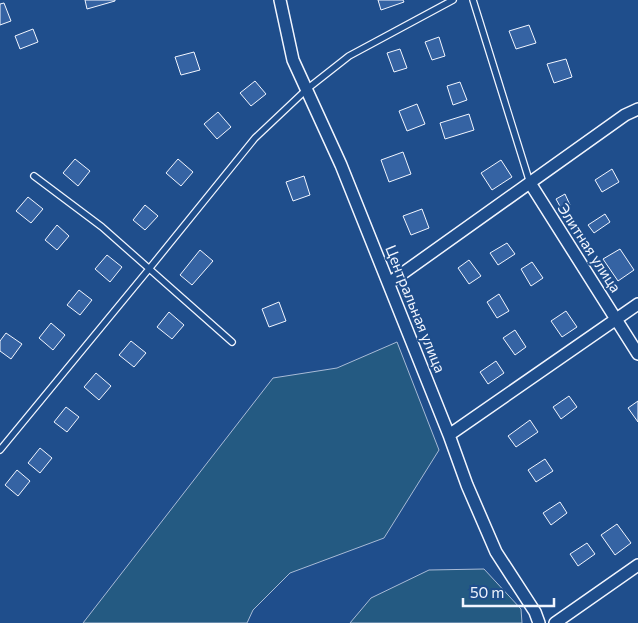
<svg xmlns="http://www.w3.org/2000/svg" width="638" height="623" font-family="Commissioner,sans-serif">
	<style>
		.green { fill: #245a82; stroke: #a8bbd7 }
		.building { fill: #3563a3; stroke: #f2f6ff }
		.lines { fill: none; stroke-linecap: round; stroke-linejoin: round }
		.lane-casing { stroke: #f2f6ff; stroke-width: 8 }
		.street-casing { stroke: #f2f6ff; stroke-width: 14 }
		.lane { stroke: #1f4e8c; stroke-width: 5.5 }
		.street { stroke: #1f4e8c; stroke-width: 11 }
		.labels { text-anchor: middle; stroke-width: 4; stroke-linejoin: round; paint-order: stroke }
		.street-label { font-size: 15px; fill: #f2f6ff; stroke: #1f4e8c }
	</style>
	<rect width="100%" height="100%" fill="#1f4e8c"/>
	<!-- green -->
	<path class="green" d="M 397,342 L 439,450 L 384,538 L 290,573 L 253,610 L 247,623 L 83,623 L 273,378 L 337,368 Z
		M 484,569 L 521,609 L 522,623 L 350,623 L 371,598 L 429,570 Z"/>
	<!-- building -->
	<path class="building" d="M 85,0 L 115,0 L 115,1 L 87,9 Z
		M 378,0 L 403,0 L 404,2 L 381,10 Z
		M 4,3 L 11,21 L 0,25 L 0,4 Z
		M 529,25 L 536,43 L 516,49 L 509,31 Z
		M 33,29 L 38,42 L 20,49 L 15,36 Z
		M 439,37 L 445,56 L 432,60 L 425,42 Z
		M 400,49 L 407,68 L 394,72 L 387,53 Z
		M 194,52 L 200,70 L 181,75 L 175,57 Z
		M 566,59 L 572,77 L 554,83 L 547,64 Z
		M 255,81 L 266,94 L 251,106 L 240,93 Z
		M 460,82 L 467,100 L 453,105 L 447,86 Z
		M 417,104 L 425,124 L 407,131 L 399,111 Z
		M 218,112 L 231,127 L 217,139 L 204,124 Z
		M 469,114 L 474,130 L 445,139 L 440,123 Z
		M 403,152 L 411,174 L 389,182 L 381,160 Z
		M 75,159 L 90,171 L 78,186 L 63,173 Z
		M 178,159 L 193,172 L 181,186 L 166,173 Z
		M 501,160 L 512,177 L 492,190 L 481,173 Z
		M 612,169 L 619,182 L 602,192 L 595,180 Z
		M 304,176 L 310,195 L 293,201 L 286,182 Z
		M 565,194 L 570,205 L 562,210 L 556,199 Z
		M 28,197 L 43,209 L 31,223 L 16,211 Z
		M 145,205 L 158,216 L 145,230 L 133,220 Z
		M 422,209 L 429,228 L 411,235 L 403,216 Z
		M 605,214 L 610,222 L 594,233 L 588,225 Z
		M 57,225 L 69,236 L 57,250 L 45,240 Z
		M 507,243 L 515,254 L 498,265 L 490,253 Z
		M 620,249 L 634,270 L 618,281 L 603,259 Z
		M 200,250 L 213,261 L 192,285 L 180,275 Z
		M 107,255 L 122,267 L 110,282 L 95,269 Z
		M 469,260 L 481,276 L 469,284 L 458,268 Z
		M 532,262 L 543,278 L 531,286 L 521,269 Z
		M 79,290 L 92,300 L 80,315 L 67,305 Z
		M 499,294 L 509,311 L 497,318 L 487,302 Z
		M 279,302 L 286,321 L 269,327 L 262,309 Z
		M 566,311 L 577,327 L 562,337 L 551,321 Z
		M 169,312 L 184,325 L 172,339 L 157,327 Z
		M 51,323 L 65,335 L 53,350 L 39,338 Z
		M 515,330 L 526,347 L 515,355 L 503,338 Z
		M 6,333 L 22,344 L 11,359 L 0,351 L 0,341 Z
		M 131,341 L 146,353 L 134,367 L 119,355 Z
		M 496,361 L 504,373 L 488,384 L 480,372 Z
		M 96,373 L 111,386 L 99,400 L 84,387 Z
		M 569,396 L 577,407 L 561,419 L 553,407 Z
		M 638,401 L 638,422 L 628,408 Z
		M 66,407 L 79,417 L 67,432 L 54,422 Z
		M 530,420 L 538,432 L 516,447 L 508,436 Z
		M 40,448 L 52,458 L 40,473 L 28,463 Z
		M 545,459 L 553,471 L 536,482 L 528,470 Z
		M 17,470 L 30,481 L 18,496 L 5,485 Z
		M 560,502 L 567,513 L 551,525 L 543,513 Z
		M 617,524 L 631,543 L 615,555 L 601,535 Z
		M 587,543 L 595,554 L 578,566 L 570,554 Z"/>
	<g class="lines">
		<!-- lane casing -->
		<g class="lane-casing">
			<path id="lane" d="M 473,0 L 530,183
				M 34,176 L 102,227 L 232,342
				M 0,450 L 149,269 L 255,138 L 307,89 L 349,56 L 453,0"/>
		</g>
		<!-- street casing -->
		<g class="street-casing">
			<path id="street" d="M 280,0 L 293,60 L 341,165 L 449,435 L 467,485 L 496,552 L 535,612 L 539,623
				M 530,183 L 638,354
				M 389,283 L 625,115 L 638,109
				M 449,435 L 638,304
				M 555,623 L 638,565"/>
		</g>
		<!-- lane -->
		<use href="#lane" class="lane"/>
		<!-- street -->
		<use href="#street" class="street"/>
	</g>
	<g class="labels">
		<!-- street labels -->
		<g class="street-label">
			<text transform="translate(589 248) rotate(57)" y="5">Элитная улица</text>
			<text transform="translate(415 309) rotate(68)" y="5">Центральная улица</text>
		</g>
	</g>
	<!-- scale -->
	<path d="M463 598v8h91v-8" fill="none" stroke="#f2f6ff" stroke-width="2.5"/>
	<text x="470" y="598" font-size="15" fill="#f2f6ff" stroke="#1f4e8c" stroke-width="4" paint-order="stroke">50 m</text>
</svg>
